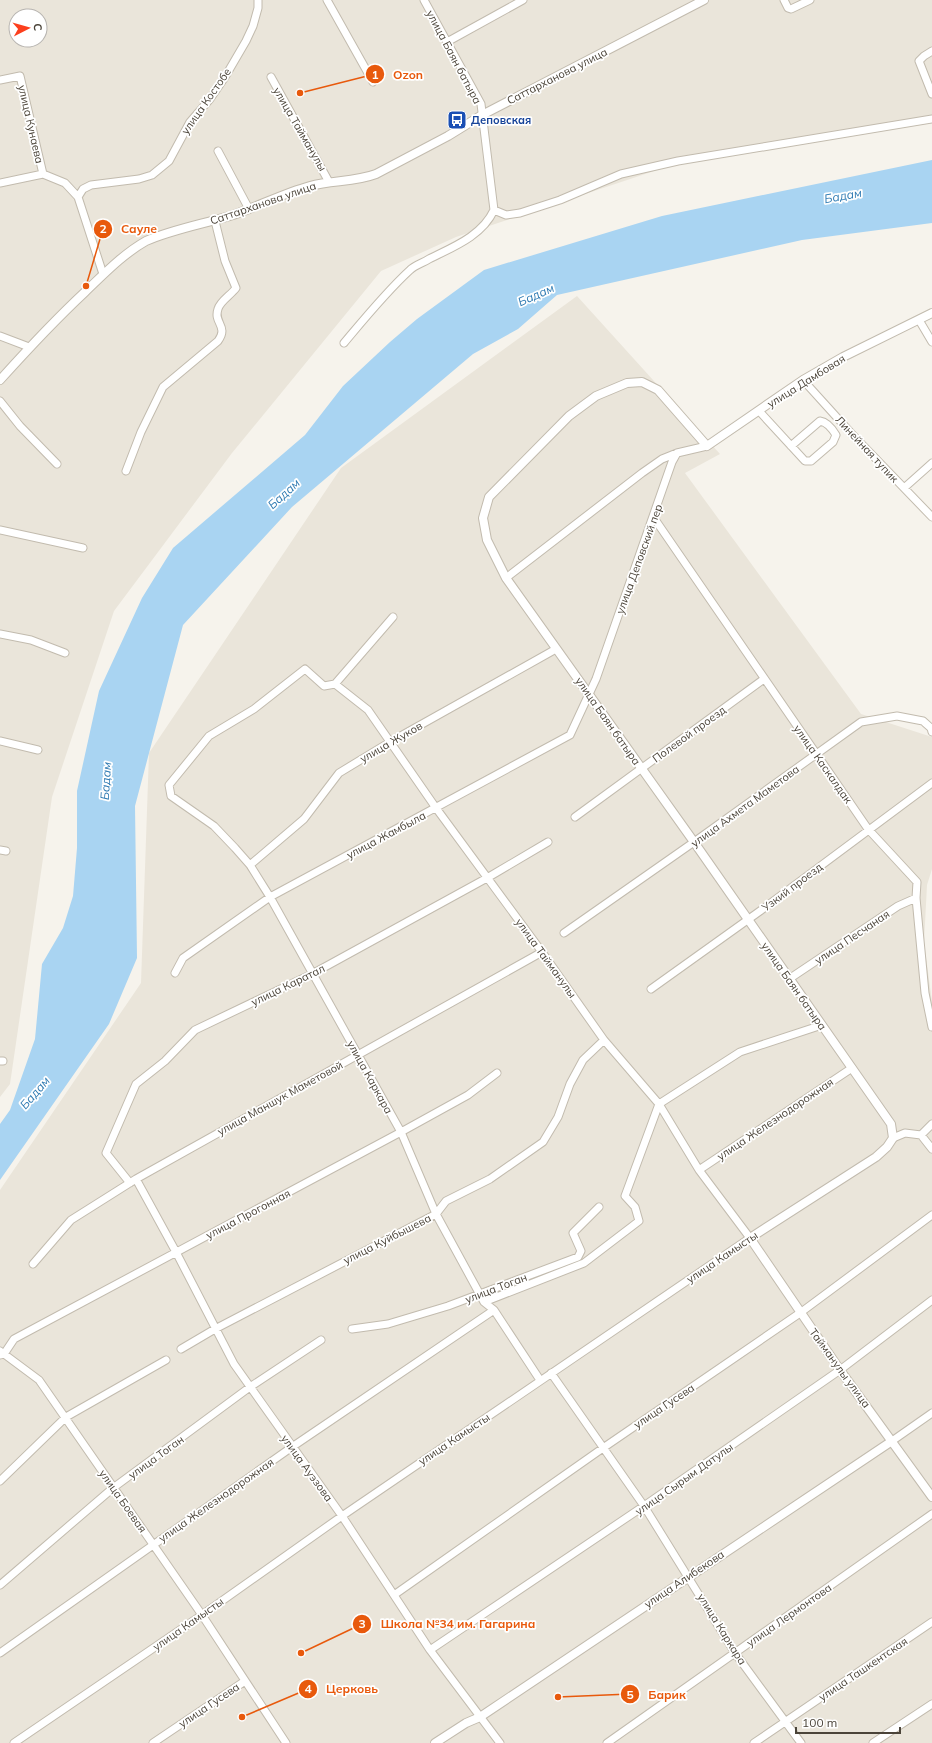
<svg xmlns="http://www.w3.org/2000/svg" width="932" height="1743" font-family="Mulish,sans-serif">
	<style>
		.residential { fill: #eae5da; fill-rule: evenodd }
		.water { fill: #a9d4f2 }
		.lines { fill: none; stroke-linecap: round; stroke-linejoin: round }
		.minor-casing { stroke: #c2bbae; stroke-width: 9 }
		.tertiary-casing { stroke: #c2bbae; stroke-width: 10 }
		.minor { stroke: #fff; stroke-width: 7 }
		.tertiary { stroke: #fff; stroke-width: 8 }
		.labels { text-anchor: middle; stroke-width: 3.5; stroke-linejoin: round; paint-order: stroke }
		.street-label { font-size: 11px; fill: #4b4439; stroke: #fff }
		.transit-label { font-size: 11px; font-weight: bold; fill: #164399; stroke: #fff; text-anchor: start }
		.water-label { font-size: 12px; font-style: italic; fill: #2e7ab2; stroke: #fff }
		.leader { fill: none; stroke: #e8590c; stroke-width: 1.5 }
		.callout-dot { fill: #e8590c; stroke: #fff; stroke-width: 1.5 }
		.mark-label { font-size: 12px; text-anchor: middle; font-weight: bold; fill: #fff }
		.callout-label { font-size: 12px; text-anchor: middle; font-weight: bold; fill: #e8590c; stroke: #fff; stroke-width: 3.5; stroke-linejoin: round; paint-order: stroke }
	</style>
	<rect width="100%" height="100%" fill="#f6f3ec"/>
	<!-- residential -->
	<path class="residential" d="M 0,0 L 932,0 L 932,120 L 687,160 L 456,237 L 381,271 L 232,453 L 114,611 L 52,797 L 10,1084 L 0,1097 ZM 16,16 L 40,16 L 40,40 L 16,40 Z
		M 577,296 L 720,454 L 685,473 L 861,714 L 932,737 L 932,869 L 927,885 L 924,942 L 932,1002 L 932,1743 L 0,1743 L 0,1190 L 141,983 L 149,753 L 341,468 Z"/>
	<!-- water -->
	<path class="water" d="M 932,160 L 932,223 L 802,240 L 557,295 L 518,329 L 473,354 L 292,507 L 183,625 L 135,806 L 137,958 L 109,1024 L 0,1180 L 0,1124 L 10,1110 L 35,1039 L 42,964 L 63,928 L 73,896 L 77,848 L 77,791 L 99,691 L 142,598 L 173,548 L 305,435 L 343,386 L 390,342 L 417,319 L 484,270 L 662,216 Z"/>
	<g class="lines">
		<!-- minor casing -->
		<g class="minor-casing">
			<path id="minor" d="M 327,0 L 373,82
				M 784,0 L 788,8 L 791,9 L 810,0
				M 447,42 L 523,0
				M 932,51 L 924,56 L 919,61 L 932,94
				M 271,77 L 329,182
				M 0,80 L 20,76 L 43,174 L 65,183 L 78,197 L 83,189 L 91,185 L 139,179 L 152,175 L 169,161 L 190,122 L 210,99 L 225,77 L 246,41 L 253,26 L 258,8 L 258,0
				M 218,151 L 249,209
				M 0,183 L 43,174
				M 78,197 L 103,274
				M 494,210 L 506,215 L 520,213 L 560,200 L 621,174 L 678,161 L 932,119
				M 919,320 L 932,342
				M 0,336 L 29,347
				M 344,343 C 365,318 386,292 410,270 C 415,265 423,263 429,259 C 453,247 482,236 494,210 L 481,104 L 424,0
				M 803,380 L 851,433 L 932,517
				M 0,401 L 20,426 L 57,464
				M 759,411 L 805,461 L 811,461 L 833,442 L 836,435 C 833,430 827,422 820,421 L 791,446
				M 126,471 L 141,432 L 163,387 L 218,341 C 229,326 213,323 218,309 C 220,301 231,295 236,288 L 225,261 L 215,221
				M 904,488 L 932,463
				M 654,518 L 868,829 L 917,882 L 916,898 L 925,993 L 932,1027
				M 0,530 L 83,548
				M 506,578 L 642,473 L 662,459 L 677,453
				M 393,617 L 335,684 L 324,686 L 305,669 L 254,709 L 209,736 L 169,785 L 171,796 L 214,826 L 235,848 L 250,865 L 270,897 L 401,1132 L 436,1214 L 484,1302 L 494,1310 L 540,1380
				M 0,634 L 31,640 L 65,653
				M 0,741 L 38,750
				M 575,817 L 764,679
				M 0,850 L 6,851
				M 250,865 L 304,819 L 339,773 L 390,742 L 556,649
				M 564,933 L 694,842 L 861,722 L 897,716 L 923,721 L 931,728 L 932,732
				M 175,973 L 183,958 L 270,897 L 570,735 L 596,679 L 672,462 L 677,453 L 707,446
				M 789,979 L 898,906 L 916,898
				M 651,989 L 760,911 L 932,783
				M 0,1061 L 3,1061
				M 921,1135 L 932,1124
				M 893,1138 L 905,1133 L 921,1135 L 932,1149
				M 699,1170 L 852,1068
				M 136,1179 L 176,1252 L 234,1364 L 342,1516 L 430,1650 L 500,1743
				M 130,1183 L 106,1153 L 136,1084 L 165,1061 L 195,1030 L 312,974 L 487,878 L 548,842
				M 33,1264 L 71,1220 L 136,1179 L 542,952
				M 484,1302 L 584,1263 L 639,1221 L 635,1207 L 625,1196 L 659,1104 L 740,1052 L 822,1025
				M 352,1329 L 388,1324 L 448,1306 L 578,1257 L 581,1251 L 573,1233 L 599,1207
				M 181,1349 L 215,1329 L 436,1214 L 446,1201 L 490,1179 L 543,1142 L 558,1117 L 570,1084 L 583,1060 L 604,1040
				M 0,1351 L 39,1380 L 202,1615 L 286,1743
				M 0,1355 L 4,1354 L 14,1339 L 401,1132 L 468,1095 L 497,1073
				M 551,1373 L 644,1506 L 735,1653 L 801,1743
				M 892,1441 L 932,1413
				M 0,1481 L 66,1417 L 166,1360
				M 0,1585 L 113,1488 L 250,1387 L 321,1340
				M 394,1595 L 603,1448 L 800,1313 L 932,1215
				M 430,1650 L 644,1506 L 840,1370 L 932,1300
				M 0,1653 L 292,1447 L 494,1310
				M 14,1743 L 202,1615 L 342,1516 L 750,1238 L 699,1170 L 659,1104 L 604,1040 L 542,952 L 436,808 L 368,710 L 335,684
				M 153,1743 L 245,1681
				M 607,1743 L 932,1514
				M 754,1743 L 932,1622
				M 873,1743 L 932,1704"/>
		</g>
		<!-- tertiary casing -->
		<g class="tertiary-casing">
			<path id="tertiary" d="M 932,313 L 843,357 L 803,380 L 707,446 L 658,390 L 642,382 L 627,383 L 596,396 L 569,416 L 489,497 L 483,518 L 487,540 L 506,578 L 694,842 L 891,1124 L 893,1138 L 887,1147 L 876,1157 L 750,1238 L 840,1370 L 932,1497
				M 0,380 C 27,350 55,320 85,292 C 104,274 123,254 146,241 C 174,229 204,224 233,215 C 259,206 284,193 310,186 C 332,180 355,182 376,174 L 448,136 L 482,115 L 704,0
				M 435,1743 L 466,1723 L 480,1717 L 892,1441"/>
		</g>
		<!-- minor -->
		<use href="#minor" class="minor"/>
		<!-- tertiary -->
		<use href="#tertiary" class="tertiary"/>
	</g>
	<!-- icons -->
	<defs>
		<g id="bus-square" transform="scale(1)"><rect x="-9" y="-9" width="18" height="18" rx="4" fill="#1a4fb4" stroke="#fff"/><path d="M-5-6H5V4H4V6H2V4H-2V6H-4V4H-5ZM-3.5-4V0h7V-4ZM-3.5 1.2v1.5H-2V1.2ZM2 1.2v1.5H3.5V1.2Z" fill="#fff"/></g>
	</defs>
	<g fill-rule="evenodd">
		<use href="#bus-square" x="457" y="120"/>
	</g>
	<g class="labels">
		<!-- street labels -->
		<g class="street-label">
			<text transform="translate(454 57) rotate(62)" y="4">улица Баян батыра</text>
			<text transform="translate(557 76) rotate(-27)" y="4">Саттарханова улица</text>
			<text transform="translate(206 101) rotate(-55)" y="4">улица Костобе</text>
			<text transform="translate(31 124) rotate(77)" y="4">улица Кунаева</text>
			<text transform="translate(300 129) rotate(60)" y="4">улица Тайманулы</text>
			<text transform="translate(263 203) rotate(-19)" y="4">Саттарханова улица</text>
			<text transform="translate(806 381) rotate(-32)" y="4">улица Дамбовая</text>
			<text transform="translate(867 449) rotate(47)" y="4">Линейная тупик</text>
			<text transform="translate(639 559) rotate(-70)" y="4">улица Деповский пер</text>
			<text transform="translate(608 721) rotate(55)" y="4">улица Баян батыра</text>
			<text transform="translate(689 734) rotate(-36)" y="4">Полевой проезд</text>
			<text transform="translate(391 742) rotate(-30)" y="4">улица Жуков</text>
			<text transform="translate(823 764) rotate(55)" y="4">улица Каскалдак</text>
			<text transform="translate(745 806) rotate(-36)" y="4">улица Ахмета Маметова</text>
			<text transform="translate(386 835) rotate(-28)" y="4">улица Жамбыла</text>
			<text transform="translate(792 887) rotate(-37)" y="4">Узкий проезд</text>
			<text transform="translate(852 937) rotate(-34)" y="4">улица Песчаная</text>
			<text transform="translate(546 958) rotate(54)" y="4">улица Тайманулы</text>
			<text transform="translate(288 985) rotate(-26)" y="4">улица Каратал</text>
			<text transform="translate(794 986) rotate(55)" y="4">улица Баян батыра</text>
			<text transform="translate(370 1077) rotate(61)" y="4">улица Каркара</text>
			<text transform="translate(280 1098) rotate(-29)" y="4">улица Маншук Маметовой</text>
			<text transform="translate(775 1119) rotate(-34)" y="4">улица Железнодорожная</text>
			<text transform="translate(248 1214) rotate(-28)" y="4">улица Прогонная</text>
			<text transform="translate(387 1239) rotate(-27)" y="4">улица Куйбышева</text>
			<text transform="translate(722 1257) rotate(-34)" y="4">улица Камысты</text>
			<text transform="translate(496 1288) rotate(-21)" y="4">улица Тоган</text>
			<text transform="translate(840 1368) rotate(54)" y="4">Тайманулы улица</text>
			<text transform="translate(664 1406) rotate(-34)" y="4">улица Гусева</text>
			<text transform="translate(454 1439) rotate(-34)" y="4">улица Камысты</text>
			<text transform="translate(156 1457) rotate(-36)" y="4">улица Тоган</text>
			<text transform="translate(307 1468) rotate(54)" y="4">улица Ауэзова</text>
			<text transform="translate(684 1479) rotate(-35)" y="4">улица Сырым Датулы</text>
			<text transform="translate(216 1500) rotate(-35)" y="4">улица Железнодорожная</text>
			<text transform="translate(123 1501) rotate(55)" y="4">улица Боевая</text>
			<text transform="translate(684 1579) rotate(-34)" y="4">улица Алибекова</text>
			<text transform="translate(789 1615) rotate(-35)" y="4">улица Лермонтова</text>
			<text transform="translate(188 1624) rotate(-35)" y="4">улица Камысты</text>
			<text transform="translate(722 1629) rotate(58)" y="4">улица Каркара</text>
			<text transform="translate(863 1669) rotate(-34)" y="4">улица Ташкентская</text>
			<text transform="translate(209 1705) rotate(-34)" y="4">улица Гусева</text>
		</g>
		<!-- transit labels -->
		<g class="transit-label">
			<text x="471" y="124">Деповская</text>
		</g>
		<!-- water labels -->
		<g class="water-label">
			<text transform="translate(843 196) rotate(-10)" y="4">Бадам</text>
			<text transform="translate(536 295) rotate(-24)" y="4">Бадам</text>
			<text transform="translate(284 494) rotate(-42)" y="4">Бадам</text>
			<text transform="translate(106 781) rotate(-86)" y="4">Бадам</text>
			<text transform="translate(35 1093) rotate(-49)" y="4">Бадам</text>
		</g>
	</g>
	<!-- callouts -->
	<path class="leader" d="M300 93L375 74M86 286L103 229M301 1653L362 1624M242 1717L308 1689M558 1697L630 1694"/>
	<g class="callout-dot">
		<circle cx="300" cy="93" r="4"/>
		<circle cx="86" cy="286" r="4"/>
		<circle cx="301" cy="1653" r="4"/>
		<circle cx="242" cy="1717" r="4"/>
		<circle cx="558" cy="1697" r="4"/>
		<circle cx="375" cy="74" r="10"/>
		<circle cx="103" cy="229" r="10"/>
		<circle cx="362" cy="1624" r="10"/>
		<circle cx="308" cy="1689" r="10"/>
		<circle cx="630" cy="1694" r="10"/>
	</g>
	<g class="mark-label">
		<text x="375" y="79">1</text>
		<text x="103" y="233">2</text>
		<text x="362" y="1628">3</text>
		<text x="308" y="1693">4</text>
		<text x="630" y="1699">5</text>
	</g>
	<g class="callout-label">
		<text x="408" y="79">Ozon</text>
		<text x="139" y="233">Сауле</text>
		<text x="458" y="1628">Школа №34 им. Гагарина</text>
		<text x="352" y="1693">Церковь</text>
		<text x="667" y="1699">Барик</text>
	</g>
	<!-- north arrow -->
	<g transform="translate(28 28) rotate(84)"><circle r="19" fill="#ffffff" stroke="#b7b4b0"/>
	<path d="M0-3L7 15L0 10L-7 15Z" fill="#fc3f1d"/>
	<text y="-6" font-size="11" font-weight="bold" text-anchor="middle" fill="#4b4439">С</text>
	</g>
	<!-- scale -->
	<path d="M796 1727v6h104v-6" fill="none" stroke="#4b4439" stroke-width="2"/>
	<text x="802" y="1727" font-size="12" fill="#4b4439" stroke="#ffffff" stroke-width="3" paint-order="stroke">100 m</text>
</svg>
